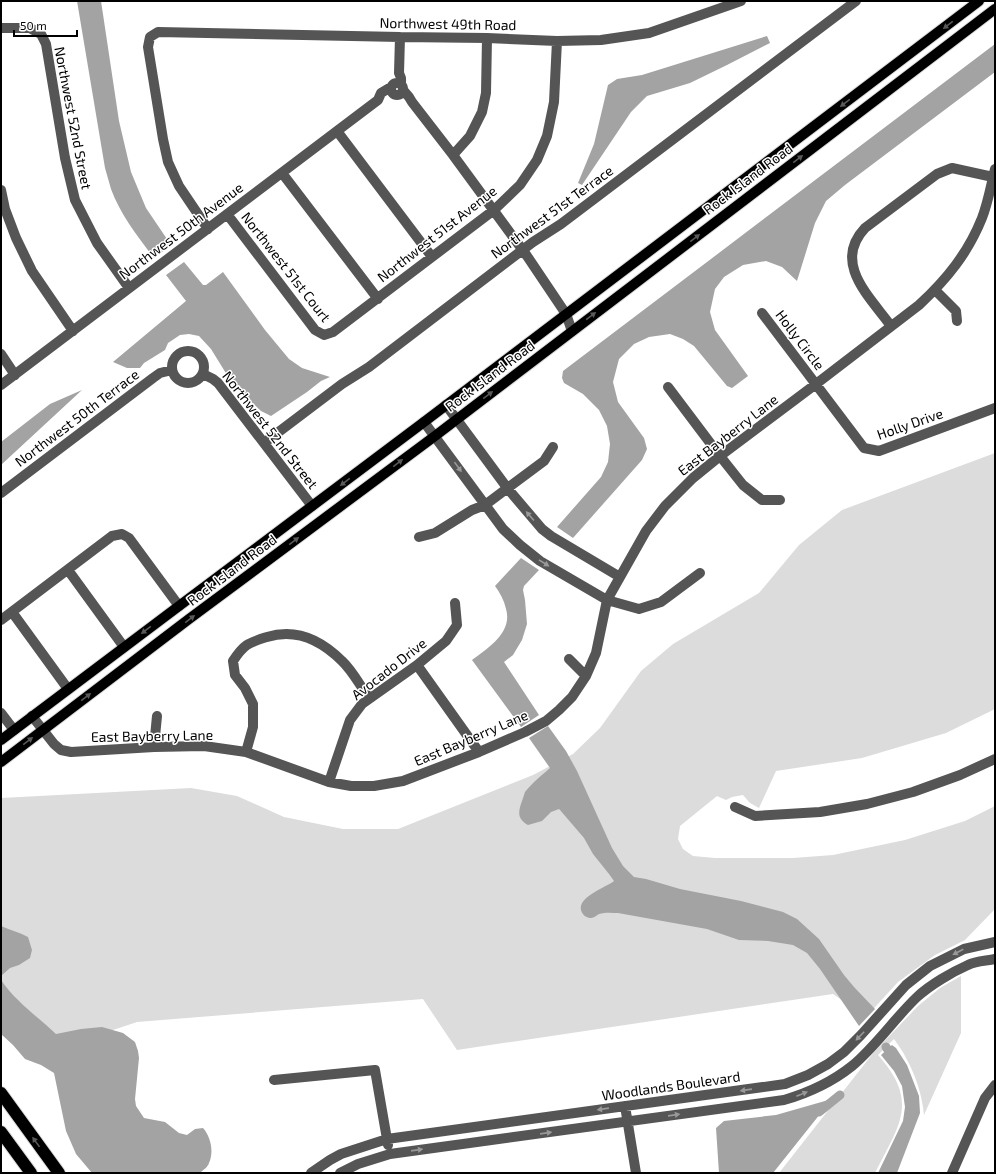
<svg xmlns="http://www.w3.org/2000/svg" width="996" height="1174" font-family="'Exo 2',sans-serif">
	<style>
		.green { fill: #dcdcdc }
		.water { fill: #a3a3a3 }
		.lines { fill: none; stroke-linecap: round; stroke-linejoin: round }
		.canal { stroke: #a3a3a3; stroke-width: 9 }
		.major-casing { stroke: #dbdbdb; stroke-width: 12 }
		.highway-casing { stroke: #dbdbdb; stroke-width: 14 }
		.minor { stroke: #555; stroke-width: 10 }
		.major { stroke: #000; stroke-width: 10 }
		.highway { stroke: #000; stroke-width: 12 }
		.oneway { fill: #595959 }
		.oneway2 { fill: #999 }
		.labels { text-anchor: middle; stroke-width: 3; stroke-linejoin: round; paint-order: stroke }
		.street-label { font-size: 14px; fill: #000; stroke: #fff }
	</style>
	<rect width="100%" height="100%" fill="#fff"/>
	<!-- green -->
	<path class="green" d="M 995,453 L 995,709 L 946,733 L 862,758 L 776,771 L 759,808 L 750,803 L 743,795 L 732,797 L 726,800 L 717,796 L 680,826 L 678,839 L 683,849 L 693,856 L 715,858 L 793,858 L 833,855 L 905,840 L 965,821 L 995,806 L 995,909 L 965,940 L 935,955 L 898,982 L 866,1017 L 833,994 L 457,1050 L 423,999 L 137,1022 L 62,1047 L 1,1015 L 1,798 L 191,788 L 237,796 L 284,817 L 343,829 L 398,829 L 533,775 L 573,754 L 600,728 L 641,671 L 673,644 L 759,593 L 799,545 L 842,510 Z
		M 961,976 L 961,1033 L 924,1115 C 922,1095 916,1076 906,1058 C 903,1051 898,1045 894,1039 L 878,1055 C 920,1102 899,1125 875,1173 L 779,1173 L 874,1052 L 918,1006 L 940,988 Z"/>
	<!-- water -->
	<path class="water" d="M 77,1 L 101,1 L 119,121 L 131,172 L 146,208 L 171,245 L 154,258 C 138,237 120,214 111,189 C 109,182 107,175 105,168 Z
		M 767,36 L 770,43 L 727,65 L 690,83 L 647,96 L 631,112 L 582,185 L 578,183 L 594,144 L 608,85 L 617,79 L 642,75 Z
		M 995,44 L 995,72 L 845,185 L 826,201 L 815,223 L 797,281 L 782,267 L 766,261 L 743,265 L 724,277 L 715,289 L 710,312 L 715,330 L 748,376 L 732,388 L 727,386 L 694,346 L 683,339 L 670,334 L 649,337 L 634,344 L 619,359 L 613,382 L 618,402 L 644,438 L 647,449 L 642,460 L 573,538 L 557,527 L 601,477 L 608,462 L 610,444 L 607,426 L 599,410 L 583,394 L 564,383 L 562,378 L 563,371 Z
		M 184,262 L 203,285 L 206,285 L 223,272 L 265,330 L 289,359 L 302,368 L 330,377 L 321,381 L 307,392 L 271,416 L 261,411 L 232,383 L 211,349 L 199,336 L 189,334 L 180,335 L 168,343 L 165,350 L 144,363 L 140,368 L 127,368 L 113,362 L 186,301 L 166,275 Z
		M 82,390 L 1,465 L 1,442 L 50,404 Z
		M 521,558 L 539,570 L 524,586 L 523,590 L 525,600 L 527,624 L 522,640 L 513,655 L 504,662 L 539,715 L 521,727 L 472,660 C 488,648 513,632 506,609 C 504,600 500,593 495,586 Z
		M 548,726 L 566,751 L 577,771 L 612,848 L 623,866 L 634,877 L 646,879 L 680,889 L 741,901 L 783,912 L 797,919 L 819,939 L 844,975 L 854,987 L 875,1009 L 859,1026 L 820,969 L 807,953 L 793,945 L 768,941 L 739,940 L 707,929 L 618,913 C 612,913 606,912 599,914 C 597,915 594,918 591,918 C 588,918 584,916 583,914 C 572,899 605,888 614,881 L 609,874 L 593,854 L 584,838 L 560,810 L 559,809 L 551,812 L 542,821 L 528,825 C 517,819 518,812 522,801 C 523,798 524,795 525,792 C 532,783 542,775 550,768 L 529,738 Z
		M 1,926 C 10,930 19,932 28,937 L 32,950 L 30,958 L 19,965 L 10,968 L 1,976 Z
		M 1,980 C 16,1002 37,1016 56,1034 L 81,1029 L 102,1027 L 123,1033 L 135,1042 L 138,1051 L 139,1058 L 135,1099 L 136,1106 L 144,1118 L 165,1122 L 179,1133 L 187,1135 L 195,1129 L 203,1128 C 211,1137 214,1152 209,1163 C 208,1167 203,1170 200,1173 L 92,1173 L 76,1154 L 66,1131 L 54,1073 L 41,1065 L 25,1059 L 13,1045 L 1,1034 Z
		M 892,1045 L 896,1048 L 907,1065 L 919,1096 L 920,1113 L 897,1173 L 878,1173 L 903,1121 L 905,1107 L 902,1086 L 894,1071 L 881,1055 Z
		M 832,1099 L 773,1173 L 719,1173 L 716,1128 L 724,1121 L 776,1115 Z"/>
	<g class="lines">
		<!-- canal -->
		<path class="canal" d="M 886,1047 L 894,1059
			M 819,1112 L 840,1095"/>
		<!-- major casing -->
		<g class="major-casing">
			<path id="major" d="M 1,740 L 179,606 L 424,422 L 979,1
				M 1,762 L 189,619 L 435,436 L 995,9"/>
		</g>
		<!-- highway casing -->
		<g class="highway-casing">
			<path id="highway" d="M 1,1093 L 59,1173
				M 1,1132 L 31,1173"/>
		</g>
		<!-- minor -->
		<path class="minor" d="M 1,28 L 30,28 L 41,34 L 46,44 L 65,158 L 75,200 L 97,243 L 129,288
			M 400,37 L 399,73 L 401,78 L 401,84
			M391 89a6 6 0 1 1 12 0a6 6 0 1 1-12 0Z
			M 403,90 L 409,97 L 412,102 L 453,155 L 527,256 L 566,314 L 572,331
			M 337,131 L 432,257
			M 453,155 L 470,136 L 482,112 L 486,93 L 487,38
			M 282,173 L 378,299
			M 1,190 L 5,209 L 16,238 L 32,271 L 73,331
			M 227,214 L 315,330 L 324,335 L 333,332 L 494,210 L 520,185 L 537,160 L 547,136 L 554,102 L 557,41
			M 208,229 L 179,186 L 168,162 L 163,139 L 148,47 L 150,37 L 158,32 L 400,37 L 487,38 L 557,41 L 601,40 L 649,33 L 741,1
			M 935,290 L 956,311 L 957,321
			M 762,313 L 864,448 L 879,451 L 995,408
			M 891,326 C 870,297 832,263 865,228 L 937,174 L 952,168 L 993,177
			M172 367a16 16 0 1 1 32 0a16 16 0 1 1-32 0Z
			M 1,354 L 15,375
			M 203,374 L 213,379 L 218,383 L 312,506
			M 1,385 L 337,131 L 378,100 L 381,93 L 391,87
			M 668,387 L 720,456 L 743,485 L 762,500 L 780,500
			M 446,405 L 508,489 L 542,529 L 551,536 L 620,577
			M 424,422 L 503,529 L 520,545 L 540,561 L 607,600 L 639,609 L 661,602 L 700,573
			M 264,443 L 342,384 L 369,367 L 533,242 L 561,224 L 856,1
			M 1,493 L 153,378 L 160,373 L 172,370
			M 419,537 L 435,533 L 472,510 L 485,505 L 544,461 L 553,447
			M 68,570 L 124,647
			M 12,612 L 68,689
			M 1,620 L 112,536 L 122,534 L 129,538 L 179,606
			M 569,659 L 586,676
			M 417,665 L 479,752
			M 1,713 L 14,730
			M 32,716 L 54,744 L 61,750 L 71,752 L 154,747 L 204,746 L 246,752 L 329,782 L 351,786 L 374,786 L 403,781 L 479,752 L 525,732 L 546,721 L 559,710 L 572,697 L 586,676 L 596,653 L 607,600 L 646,531 L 665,506 L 693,478 L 720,456 L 816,384 L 919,305 C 947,279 968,253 982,218 C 988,203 991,185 995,169
			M 154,747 L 157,716
			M 246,752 L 253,727 L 253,704 L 245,688 L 235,675 L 233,661 C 244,644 248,643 267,637 C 296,628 321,640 342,661 C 352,670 361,687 369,698
			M 329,782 L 350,720 L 362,704 L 417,665 L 446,641 L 457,625 L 455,603
			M 735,807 L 755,816 L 820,812 L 867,804 L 913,792 L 960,775 L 995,759
			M 274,1080 L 375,1070 L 388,1145
			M 625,1106 L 636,1173
			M 311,1173 L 330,1160 L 341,1154 L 387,1139 L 785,1084 L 808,1075 L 828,1064 L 844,1052 L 861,1035 L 906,985 L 930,966 L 964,949 L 995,942
			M 340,1173 L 358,1164 L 390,1154 L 784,1100 C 808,1093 832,1082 852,1066 C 876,1046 894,1019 917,997 C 930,985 952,972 968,965 C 976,961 986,961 995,959
			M 952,1173 L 985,1098 L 995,1085"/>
		<!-- major -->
		<use href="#major" class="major"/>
		<!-- highway -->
		<use href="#highway" class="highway"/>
	</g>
	<!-- one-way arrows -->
	<defs><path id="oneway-solid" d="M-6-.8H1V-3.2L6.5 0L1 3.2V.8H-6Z"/></defs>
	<g class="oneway">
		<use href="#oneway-solid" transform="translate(948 25) rotate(143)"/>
		<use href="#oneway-solid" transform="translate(845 103) rotate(143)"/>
		<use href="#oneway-solid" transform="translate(798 159) rotate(-37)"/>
		<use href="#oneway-solid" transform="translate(695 238) rotate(-37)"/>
		<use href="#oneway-solid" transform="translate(591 316) rotate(-37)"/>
		<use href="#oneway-solid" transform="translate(488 395) rotate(-37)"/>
		<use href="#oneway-solid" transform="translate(398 463) rotate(-37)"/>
		<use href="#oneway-solid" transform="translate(345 482) rotate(143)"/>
		<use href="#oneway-solid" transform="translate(294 541) rotate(-37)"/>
		<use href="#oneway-solid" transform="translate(190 619) rotate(-37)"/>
		<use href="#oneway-solid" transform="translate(146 630) rotate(143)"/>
		<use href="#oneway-solid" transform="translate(86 697) rotate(-37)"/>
		<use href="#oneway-solid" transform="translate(28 741) rotate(-37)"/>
		<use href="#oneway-solid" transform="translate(36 1142) rotate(-126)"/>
	</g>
	<g class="oneway2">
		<use href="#oneway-solid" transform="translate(458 467) rotate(54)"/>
		<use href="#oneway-solid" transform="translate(530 516) rotate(-131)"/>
		<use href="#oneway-solid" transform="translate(544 563) rotate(32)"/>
		<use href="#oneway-solid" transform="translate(958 952) rotate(152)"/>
		<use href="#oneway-solid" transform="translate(860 1036) rotate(134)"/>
		<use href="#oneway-solid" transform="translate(746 1090) rotate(172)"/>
		<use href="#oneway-solid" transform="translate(802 1094) rotate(-22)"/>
		<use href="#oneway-solid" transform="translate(603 1109) rotate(172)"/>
		<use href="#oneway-solid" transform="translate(674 1115) rotate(-8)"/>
		<use href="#oneway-solid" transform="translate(546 1133) rotate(-8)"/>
		<use href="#oneway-solid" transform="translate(417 1150) rotate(-8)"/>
	</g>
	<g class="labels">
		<!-- street labels -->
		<g class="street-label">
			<text transform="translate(448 24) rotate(1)" y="5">Northwest 49th Road</text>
			<text transform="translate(73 118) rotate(79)" y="5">Northwest 52nd Street</text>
			<text transform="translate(748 179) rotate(-37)" y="5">Rock Island Road</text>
			<text transform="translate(552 212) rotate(-36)" y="5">Northwest 51st Terrace</text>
			<text transform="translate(181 231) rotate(-37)" y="5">Northwest 50th Avenue</text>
			<text transform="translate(437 234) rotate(-38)" y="5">Northwest 51st Avenue</text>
			<text transform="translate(286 267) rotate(52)" y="5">Northwest 51st Court</text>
			<text transform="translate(800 340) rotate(53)" y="5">Holly Circle</text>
			<text transform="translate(490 376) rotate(-37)" y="5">Rock Island Road</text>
			<text transform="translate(77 418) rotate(-37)" y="5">Northwest 50th Terrace</text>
			<text transform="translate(910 424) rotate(-19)" y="5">Holly Drive</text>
			<text transform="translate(270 430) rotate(52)" y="5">Northwest 52nd Street</text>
			<text transform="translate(728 435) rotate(-38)" y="5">East Bayberry Lane</text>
			<text transform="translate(232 570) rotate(-37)" y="5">Rock Island Road</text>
			<text transform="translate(389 669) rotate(-38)" y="5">Avocado Drive</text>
			<text transform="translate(152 736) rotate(-1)" y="5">East Bayberry Lane</text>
			<text transform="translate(471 738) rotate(-23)" y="5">East Bayberry Lane</text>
			<text transform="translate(671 1086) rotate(-8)" y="5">Woodlands Boulevard</text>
		</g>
	</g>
	<!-- border -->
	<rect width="996" height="1174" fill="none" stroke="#000000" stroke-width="4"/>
	<!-- scale -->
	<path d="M14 30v6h63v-6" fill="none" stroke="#000000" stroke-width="2"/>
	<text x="20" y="30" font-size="12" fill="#000000" stroke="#ffffff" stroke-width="3" paint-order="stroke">50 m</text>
</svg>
